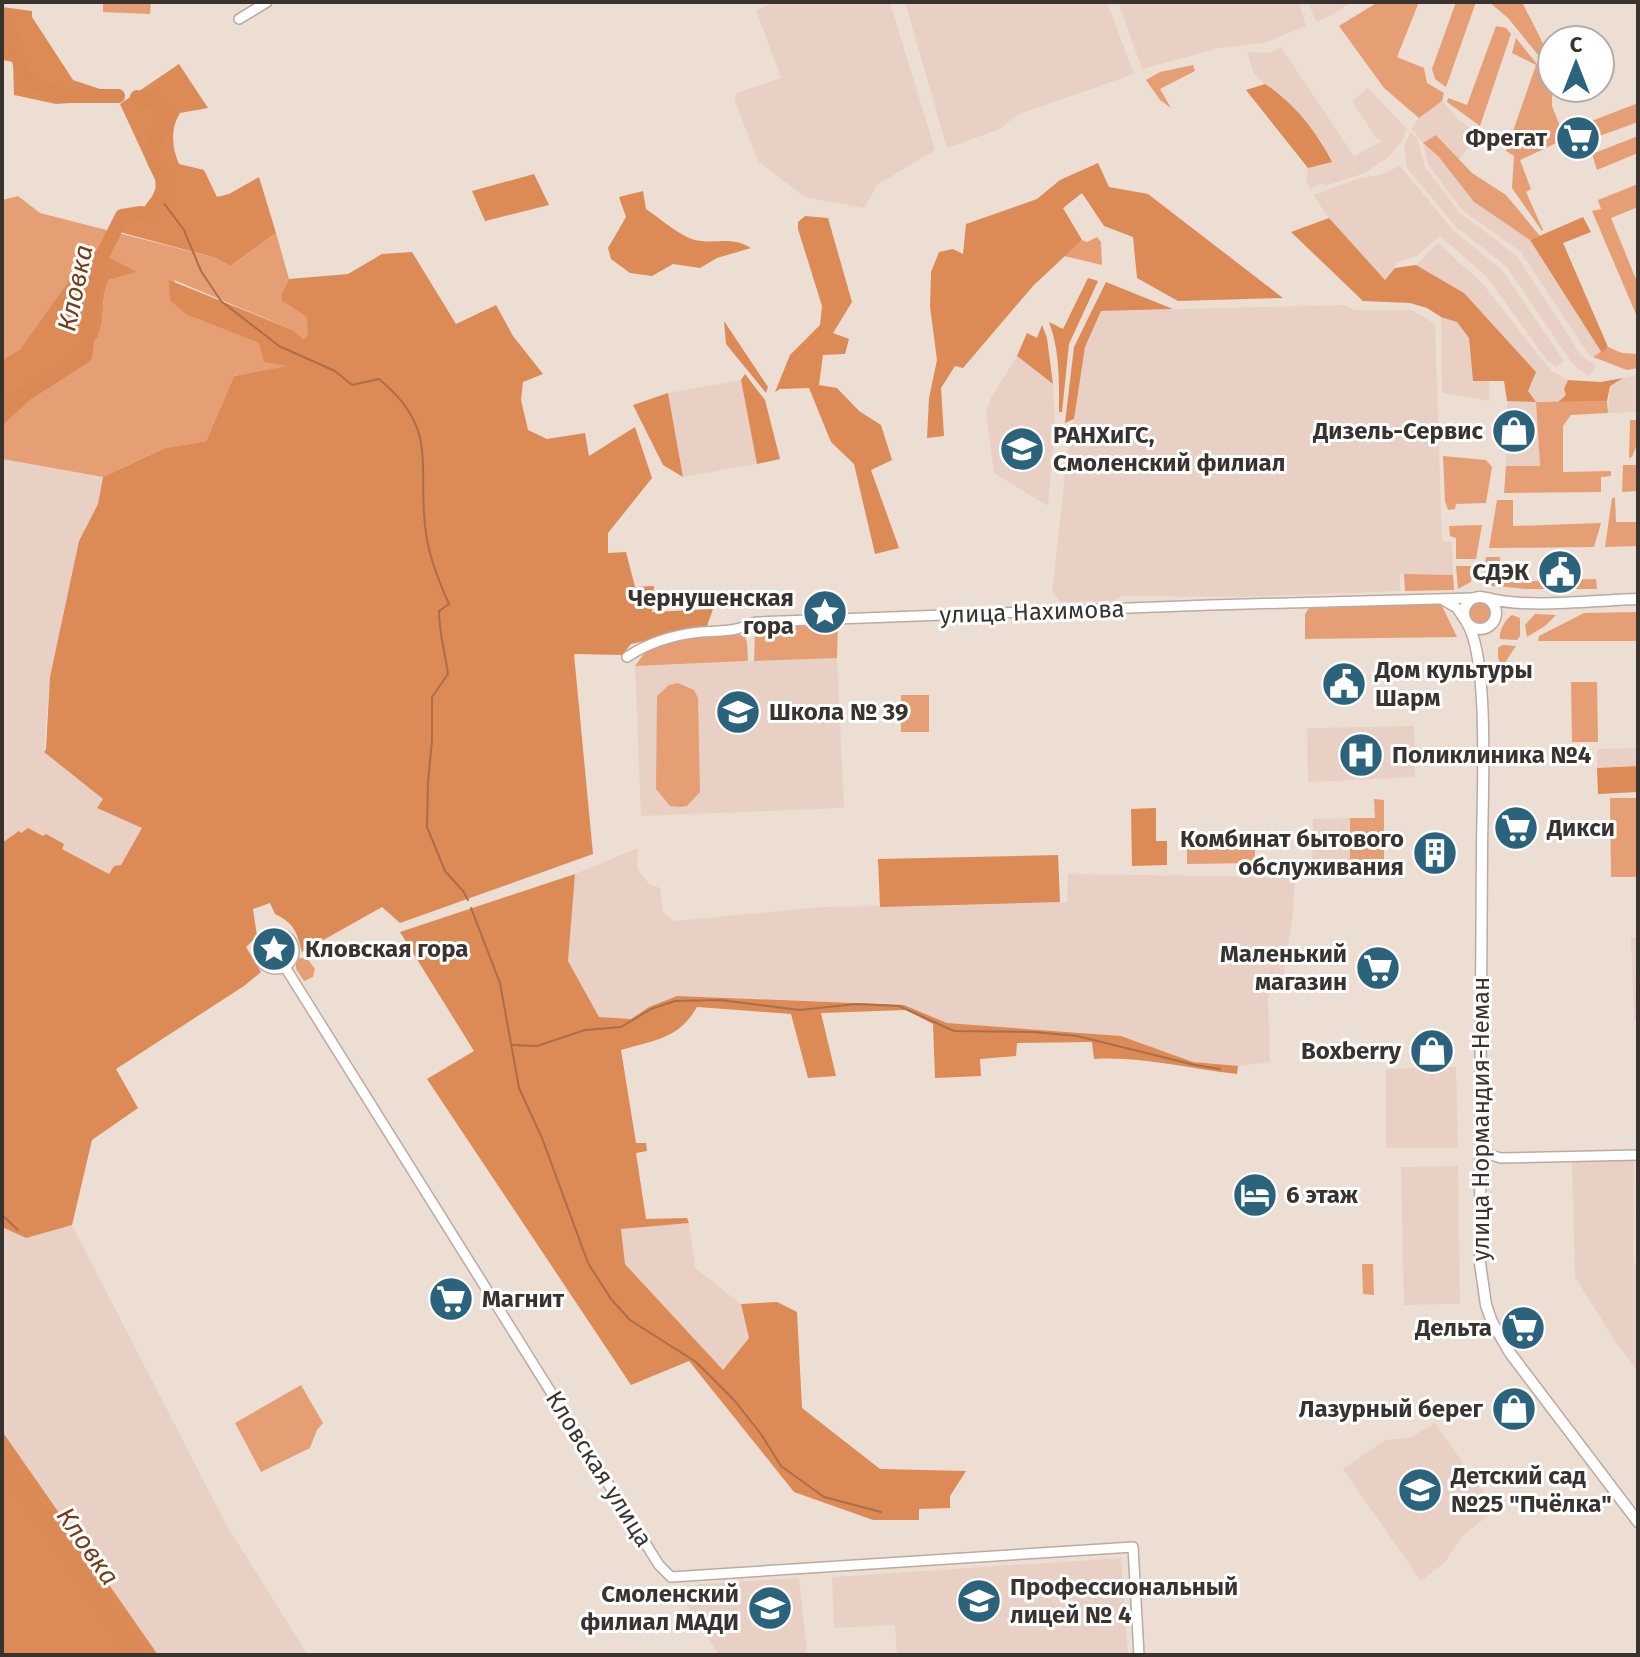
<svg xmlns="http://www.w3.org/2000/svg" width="1640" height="1657" font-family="'Fira Sans',sans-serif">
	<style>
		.built { fill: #e8d1c4 }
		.green { fill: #e69f74 }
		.forest { fill: #dc8a56 }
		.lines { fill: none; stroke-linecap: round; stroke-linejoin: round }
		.stream { stroke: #aa6f4a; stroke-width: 2 }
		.river { stroke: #da8955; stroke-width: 14 }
		.secondary-casing { stroke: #baaba2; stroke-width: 12 }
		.primary-casing { stroke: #baaba2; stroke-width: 13 }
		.secondary { stroke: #fff; stroke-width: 9 }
		.primary { stroke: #fff; stroke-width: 10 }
		.labels { text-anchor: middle; stroke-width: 6; stroke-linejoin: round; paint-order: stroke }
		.poi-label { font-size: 24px; font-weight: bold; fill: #39332f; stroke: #fff; text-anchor: end }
		.street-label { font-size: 24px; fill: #39332f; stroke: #fff }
		.water-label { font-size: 26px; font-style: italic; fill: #743e18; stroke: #fff }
	</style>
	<rect width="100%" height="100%" fill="#edded4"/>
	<!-- built -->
	<path class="built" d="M 776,2 L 890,2 L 935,150 L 877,185 L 864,208 L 804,197 L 758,161 L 735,101 L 736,93 L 781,78 L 756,10 Z
		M 905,2 L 1107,2 L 1134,74 L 1017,115 L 1000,129 L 947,148 Z
		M 1118,2 L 1299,2 L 1306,26 L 1264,43 L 1220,48 L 1142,69 Z
		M 1308,2 L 1351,2 L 1332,15 L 1316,22 Z
		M 1281,47 L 1354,156 L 1382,141 L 1376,138 L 1352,101 L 1368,88 L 1407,129 L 1402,141 L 1390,156 L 1365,173 L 1325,186 L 1321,183 L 1310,189 L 1306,180 L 1308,168 L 1331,161 L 1322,142 L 1282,95 L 1265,84 L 1253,72 L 1247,52 L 1269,53 Z
		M 1442,101 L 1460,121 L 1477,132 L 1475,140 L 1459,159 L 1436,135 L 1424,143 L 1438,156 L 1474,202 L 1530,240 L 1602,353 L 1593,357 L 1589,355 L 1520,251 L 1463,211 L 1428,164 L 1423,143 L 1411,129 L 1419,118 Z
		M 1589,122 L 1597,145 L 1576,153 L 1569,130 Z
		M 1410,132 L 1417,137 L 1425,167 L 1460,213 L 1517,256 L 1581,355 L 1596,365 L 1589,377 L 1572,363 L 1506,266 L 1456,227 L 1407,168 L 1404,146 Z
		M 1400,166 L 1453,230 L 1502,270 L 1564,361 L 1556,367 L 1546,359 L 1487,277 L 1440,236 L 1417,256 L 1397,262 L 1393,272 L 1385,281 L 1329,218 L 1313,195 L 1360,178 L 1380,175 Z
		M 1438,243 L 1482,283 L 1544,362 L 1552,371 L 1568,380 L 1564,389 L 1566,395 L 1558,402 L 1536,402 L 1540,466 L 1506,466 L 1507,401 L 1536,402 L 1528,391 L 1536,372 L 1464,293 L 1416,265 Z
		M 1344,305 L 1355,310 L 1412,310 L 1435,324 L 1442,541 L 1452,542 L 1453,575 L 1400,574 L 1400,591 L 1241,597 L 1122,596 L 1114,601 L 1061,602 L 1052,593 L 1066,466 L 1085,347 L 1101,311 Z
		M 1441,317 L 1457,322 L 1469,338 L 1473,380 L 1489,380 L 1489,401 L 1442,393 Z
		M 1017,356 L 1053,384 L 1055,426 L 1048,506 L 994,473 L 986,413 L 991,398 Z
		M 1638,375 L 1638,412 L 1608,413 L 1610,386 L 1623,378 Z
		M 741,380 L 757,464 L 683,477 L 668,393 Z
		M 2,459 L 103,477 L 98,504 L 79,541 L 50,677 L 44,752 L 103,799 L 97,808 L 142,828 L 121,865 L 109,874 L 61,848 L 64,844 L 28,829 L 2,843 Z
		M 837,658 L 844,808 L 641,816 L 635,666 Z
		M 1414,726 L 1415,777 L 1308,782 L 1307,728 Z
		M 1638,748 L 1638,766 L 1597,768 L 1597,749 Z
		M 1350,818 L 1350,869 L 1312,866 L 1313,819 Z
		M 638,848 L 637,868 L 649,884 L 660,888 L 663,913 L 674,921 L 824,907 L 1067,902 L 1068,874 L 1295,877 L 1293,913 L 1283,982 L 1268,995 L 1270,1062 L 1238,1066 L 1193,1062 L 1121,1036 L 947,1023 L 904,1005 L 677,996 L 649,1007 L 631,1019 L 599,1017 L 568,961 L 575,874 Z
		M 1631,937 L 1638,937 L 1638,1021 L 1634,1021 Z
		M 1456,1067 L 1458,1148 L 1386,1148 L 1386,1069 Z
		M 1634,1159 L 1633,1263 L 1638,1264 L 1638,1371 L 1617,1344 L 1575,1277 L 1572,1161 Z
		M 1458,1166 L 1460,1304 L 1404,1305 L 1401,1167 Z
		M 689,1223 L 695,1268 L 741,1304 L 749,1338 L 723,1371 L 625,1263 L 621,1228 Z
		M 72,1225 L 227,1526 L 308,1655 L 158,1655 L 2,1431 L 2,1227 L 26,1238 Z
		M 1435,1423 L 1496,1510 L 1463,1535 L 1445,1562 L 1421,1581 L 1343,1469 L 1385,1440 L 1410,1438 Z
		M 1121,1558 L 1128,1655 L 897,1655 L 895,1625 L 834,1628 L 832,1577 Z
		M 799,1578 L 807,1651 L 802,1655 L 719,1655 L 678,1592 L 700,1584 Z"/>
	<!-- green -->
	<path class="green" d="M 103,2 L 151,2 L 150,14 L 103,12 Z
		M 1378,2 L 1419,2 L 1397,57 L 1424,68 L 1427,83 L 1444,93 L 1442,101 L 1419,118 L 1384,88 L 1339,26 Z
		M 1456,2 L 1476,2 L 1446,87 L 1435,79 L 1432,69 Z
		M 1489,2 L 1522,2 C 1530,19 1552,56 1552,72 L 1508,18 Z
		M 1496,26 L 1506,28 L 1511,34 L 1480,126 L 1447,102 L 1448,98 L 1467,105 Z
		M 1516,38 L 1537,64 L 1552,78 L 1552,106 L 1565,139 L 1520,160 L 1531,189 L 1526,192 L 1543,230 L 1542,231 L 1512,188 L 1514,156 L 1506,151 L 1536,65 L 1512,53 Z
		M 1193,65 L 1195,71 L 1160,89 L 1171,108 L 1160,100 L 1146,80 L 1160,72 Z
		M 1638,103 L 1638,122 L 1594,138 L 1589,122 Z
		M 1436,135 L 1472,173 L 1506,195 L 1540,236 L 1530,240 L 1474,202 L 1438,156 L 1423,143 Z
		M 1638,136 L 1638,153 L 1597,170 L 1592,154 Z
		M 1638,184 L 1638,207 L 1611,218 L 1638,284 L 1638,319 L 1592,211 L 1601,209 L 1598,200 Z
		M 18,196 L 40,213 L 216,258 L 230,266 L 276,233 L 289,279 L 282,293 L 282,301 L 308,317 L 308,334 L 304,341 L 293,330 L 174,280 L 187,315 L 260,343 L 292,366 L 234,376 L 206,441 L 165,448 L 103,477 L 2,459 L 2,426 L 97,339 C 107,315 99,303 109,280 L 136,272 L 92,250 L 20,349 L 2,360 L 2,200 Z
		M 1097,237 L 1101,242 L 1102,265 L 1064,256 L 1082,240 L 1087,242 Z
		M 1608,347 L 1622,353 L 1638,354 L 1638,368 L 1627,370 L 1593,357 Z
		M 1607,401 L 1608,413 L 1571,415 L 1563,426 L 1563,472 L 1611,471 L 1611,476 L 1601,477 L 1601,492 L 1504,493 L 1506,466 L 1540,466 L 1536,402 Z
		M 1630,420 L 1638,420 L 1638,441 L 1632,457 L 1629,458 Z
		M 1443,456 L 1486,460 L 1492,467 L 1486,503 L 1456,504 L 1455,509 L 1448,510 L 1445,501 Z
		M 1623,465 L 1638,465 L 1638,491 L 1622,492 Z
		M 1612,498 L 1615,498 L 1616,522 L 1638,522 L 1638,546 L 1605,547 Z
		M 1497,500 L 1513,500 L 1513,526 L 1601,523 L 1594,547 L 1489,548 Z
		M 1482,525 L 1476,559 L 1456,559 L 1456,538 L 1450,536 L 1449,526 Z
		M 1486,557 L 1500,557 L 1502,582 L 1596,579 L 1597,589 L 1526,589 L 1483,585 Z
		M 1456,566 L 1474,566 L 1471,582 L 1458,589 Z
		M 1404,574 L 1453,575 L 1454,590 L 1405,591 Z
		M1469 613a11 11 0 1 1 22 0a11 11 0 1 1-22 0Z
		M 1441,604 L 1457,637 L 1305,639 L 1305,614 L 1309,608 Z
		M 1638,612 L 1638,641 L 1538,641 L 1539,636 L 1584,613 Z
		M 1535,614 L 1556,615 L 1545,626 L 1527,637 L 1525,625 Z
		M 1512,615 L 1520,618 L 1520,636 L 1517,640 L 1500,639 C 1499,630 1505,620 1512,615 Z
		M 838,625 L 837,658 L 754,661 L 755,631 L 761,627 Z
		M 744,635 L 747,642 L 748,661 L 635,666 L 648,648 L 699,636 Z
		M 1502,645 L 1516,646 L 1502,667 L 1498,658 L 1498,648 Z
		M 1571,682 L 1597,682 L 1598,742 L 1572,742 Z
		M 678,683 L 694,690 L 698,698 L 700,792 L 687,806 L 679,807 L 670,806 L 656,789 L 657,696 L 669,685 Z
		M 901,695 L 929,695 L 929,732 L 901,732 Z
		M 1610,798 L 1638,798 L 1638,877 L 1611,877 Z
		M 1374,799 L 1384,800 L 1384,873 L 1350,869 L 1350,818 L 1375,818 Z
		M 1255,849 L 1255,863 L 1187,864 L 1187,849 Z
		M261 952a14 14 0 1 1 28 0a14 14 0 1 1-28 0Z
		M 300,958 L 307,958 L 315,969 L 313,977 L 304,981 L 296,969 L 296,961 Z
		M 1362,1264 L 1373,1264 L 1374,1295 L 1363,1294 Z
		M 301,1385 L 323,1423 L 317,1430 L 310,1448 L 261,1472 L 235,1423 Z"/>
	<!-- forest -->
	<path class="forest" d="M 2,7 L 32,11 L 32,17 L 73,80 L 106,91 L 124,91 L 114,100 L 56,104 L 14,95 L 13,62 L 2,60 Z
		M 179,64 L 208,108 L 180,113 C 170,129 172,148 179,164 L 204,170 L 217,197 L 229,194 L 259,177 L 276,233 L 230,266 L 216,258 L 112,230 L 121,214 L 135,210 L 148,209 L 157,184 L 120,104 Z
		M 1265,84 C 1293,102 1317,132 1332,162 L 1308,168 L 1246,90 Z
		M 1098,163 L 1109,187 L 1148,194 L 1283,298 L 1178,301 L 1137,278 L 1133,237 L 1104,226 L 1082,193 L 1063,208 L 1082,240 L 1033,286 L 963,368 L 955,366 L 941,388 L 944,436 L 927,438 L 929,398 L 937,360 L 930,307 L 931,272 L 939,252 L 953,249 L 963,254 L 966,224 L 1037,199 L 1060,180 Z
		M 534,174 L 549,205 L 485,221 L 472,191 Z
		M 643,191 L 646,209 C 659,218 674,231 689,238 C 710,247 729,234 751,248 L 717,258 L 700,268 L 673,264 L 652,276 L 630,273 L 611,259 L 608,248 L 626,217 L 619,197 Z
		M 805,216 L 828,218 L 852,302 L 833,333 L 849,339 L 845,354 L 823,355 L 819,385 L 837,388 L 859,411 L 881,425 L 892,460 L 871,470 L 899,548 L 875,554 L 854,464 L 831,442 L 809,388 L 780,389 L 775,392 L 790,355 L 820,325 L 822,306 L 798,229 L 798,222 Z
		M 1583,217 L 1591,232 L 1563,243 L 1608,347 L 1602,353 L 1530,240 Z
		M 1329,218 L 1385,280 L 1395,268 L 1416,265 L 1464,293 L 1536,372 L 1528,391 L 1536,402 L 1507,401 L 1504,381 L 1473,381 L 1469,338 L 1457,322 L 1441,317 L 1427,308 L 1410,303 L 1363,301 L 1291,232 Z
		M 92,249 L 137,272 L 109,280 C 99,303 107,315 97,339 L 2,426 L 2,360 L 20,349 Z
		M 412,252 L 456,324 L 496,305 L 513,336 L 543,374 L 523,382 L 521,400 L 528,430 L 547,439 L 585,433 L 589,456 L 635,427 L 652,478 L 608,533 L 608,553 L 626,552 L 635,587 L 654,586 L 652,612 L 713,609 L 707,626 L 631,644 L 622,655 L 574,654 L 593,854 L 400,923 L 382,907 L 302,952 C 297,932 294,923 275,914 L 270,903 L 253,909 L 257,936 L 246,947 L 261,972 L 244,986 L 116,1069 L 138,1108 L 92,1140 L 72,1225 L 26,1238 L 2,1227 L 2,843 L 19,831 L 21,833 L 28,828 L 43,836 L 46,834 L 64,844 L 62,849 L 109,874 L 114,866 L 121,865 L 142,828 L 97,808 L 103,799 L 44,752 L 46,749 L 50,677 L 79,541 L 98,504 L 103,477 L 165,448 L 206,441 L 234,376 L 288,366 L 264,362 L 259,343 L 187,315 L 170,300 L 169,280 L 293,330 L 304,340 L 308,334 L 307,317 L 282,301 L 282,293 L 289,279 L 348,274 L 382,254 Z
		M 1088,278 L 1098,281 L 1069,344 L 1062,412 L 1059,412 C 1059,382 1060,351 1049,322 L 1063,329 Z
		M 1106,282 L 1173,309 L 1101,311 L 1085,347 L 1074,419 L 1065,423 L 1074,347 Z
		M 724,321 L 768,387 L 766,393 L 726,344 Z
		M 1042,325 L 1047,338 L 1053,384 L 1017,356 L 1027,333 L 1037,338 Z
		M 745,374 L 765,400 L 780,459 L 757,464 L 741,380 Z
		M 1623,378 L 1610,386 L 1607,401 L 1558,402 L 1566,395 L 1564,389 L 1568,380 L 1601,382 Z
		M 668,393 L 683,477 L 663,465 L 633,405 Z
		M 1638,766 L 1638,792 L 1598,794 L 1597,768 Z
		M 1156,808 L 1156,841 L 1167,841 L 1167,865 L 1132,866 L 1131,809 Z
		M 1058,855 L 1060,902 L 880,907 L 878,859 Z
		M 575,874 L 568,961 L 599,1017 L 631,1019 L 649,1007 L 677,996 L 904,1005 L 947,1023 L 1121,1036 L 1193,1062 L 1238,1066 L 1237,1074 C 1190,1069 1141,1056 1094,1059 L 1092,1042 L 1017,1043 L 1016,1056 L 980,1059 L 981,1076 L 935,1078 L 933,1024 L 906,1010 L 821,1013 L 836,1076 L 808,1078 L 791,1014 L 697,1007 C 679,1039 654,1040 621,1050 L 636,1143 L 646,1143 L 647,1151 L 636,1153 L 646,1219 L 687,1218 L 689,1223 L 621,1229 L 625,1264 L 723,1370 L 749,1338 L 741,1304 L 777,1302 L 797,1312 L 802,1408 L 880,1469 L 966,1471 L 950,1496 L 950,1508 L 919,1509 L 919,1520 L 873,1520 L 794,1492 L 689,1361 L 631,1385 L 427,1079 L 474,1051 L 400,932 Z
		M 2,1431 L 158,1655 L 2,1655 Z"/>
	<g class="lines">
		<!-- stream -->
		<path class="stream" d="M 160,198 L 184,230 L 201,271 L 221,301 L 279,346 L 335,371 L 352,385 L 379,379 C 441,430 416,466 426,533 C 429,557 439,582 449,604 L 439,611 C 439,633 445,652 448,674 L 432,697 L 432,741 L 428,782 L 427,827 L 445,871 L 463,891 L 468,900
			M 471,908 L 500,983 L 519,1088 L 542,1138 L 588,1263 L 611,1299 L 630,1320 L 696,1362 L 734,1400 L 761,1434 L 781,1466 L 824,1497 L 881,1512
			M 513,1045 L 537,1046 L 585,1030 L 621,1027 L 651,1009 L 675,1001 L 720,1000 L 799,1010 L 857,1004 L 899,1006 L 954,1031 L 1034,1032 L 1077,1036 L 1195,1065 L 1220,1069
			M 2,1215 L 18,1230"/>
		<!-- river -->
		<path class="river" d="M 2,25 L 9,28 L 25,81 L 65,96 L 118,96
			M 2,406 L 29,392 L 85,356 L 95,281 L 102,256 L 122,216 L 141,213 L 147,215 L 163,193 L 162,174 C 144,154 155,135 170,117 L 156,101 L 137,97
			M 2,1464 L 34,1506 L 136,1655"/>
		<!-- secondary casing -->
		<g class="secondary-casing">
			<path id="secondary" d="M 239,19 L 267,2
				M 1443,600 L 1457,608 L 1464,619
				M 627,657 C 649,642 674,635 700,632 C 724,630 732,633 756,622 L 1210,605 L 1473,598
				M258 951a18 18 0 1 1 36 0a18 18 0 1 1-36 0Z
				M 285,967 L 659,1565 L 671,1577 L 1133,1547 L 1139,1655
				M 1480,1152 L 1501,1158 L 1638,1155"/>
		</g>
		<!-- primary casing -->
		<g class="primary-casing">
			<path id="primary" d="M1464 613a16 16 0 1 1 32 0a16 16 0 1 1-32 0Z
				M 1487,598 C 1523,609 1598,600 1638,599
				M 1467,623 C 1490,658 1482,802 1482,851 C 1481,988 1480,1126 1480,1263 L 1486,1305 L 1492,1322 L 1510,1353 L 1638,1522"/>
		</g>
		<!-- secondary -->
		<use href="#secondary" class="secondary"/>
		<!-- primary -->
		<use href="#primary" class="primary"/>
	</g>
	<!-- icons -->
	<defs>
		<g id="supermarket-disc" transform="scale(2.3)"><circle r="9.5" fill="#2b627c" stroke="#fff"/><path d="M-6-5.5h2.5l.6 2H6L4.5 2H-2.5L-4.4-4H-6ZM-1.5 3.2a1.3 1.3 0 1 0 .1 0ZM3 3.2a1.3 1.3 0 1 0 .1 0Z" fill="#fff"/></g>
		<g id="shop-disc" transform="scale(2.3)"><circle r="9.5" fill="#2b627c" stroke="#fff"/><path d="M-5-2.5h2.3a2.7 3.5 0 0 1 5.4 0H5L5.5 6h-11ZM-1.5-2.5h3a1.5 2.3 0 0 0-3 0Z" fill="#fff"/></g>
		<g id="university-disc" transform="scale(2.3)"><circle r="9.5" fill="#2b627c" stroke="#fff"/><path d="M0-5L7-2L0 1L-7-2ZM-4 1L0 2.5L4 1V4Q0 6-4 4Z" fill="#fff"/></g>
		<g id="civic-disc" transform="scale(2.3)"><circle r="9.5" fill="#2b627c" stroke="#fff"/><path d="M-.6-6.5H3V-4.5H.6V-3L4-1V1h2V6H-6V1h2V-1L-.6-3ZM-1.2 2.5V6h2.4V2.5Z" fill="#fff"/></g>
		<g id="sight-disc" transform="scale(2.3)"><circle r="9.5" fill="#2b627c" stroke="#fff"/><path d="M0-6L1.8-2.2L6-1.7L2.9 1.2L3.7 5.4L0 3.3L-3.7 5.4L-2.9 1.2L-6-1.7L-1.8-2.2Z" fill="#fff"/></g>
		<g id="school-disc" transform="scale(2.3)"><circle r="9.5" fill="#2b627c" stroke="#fff"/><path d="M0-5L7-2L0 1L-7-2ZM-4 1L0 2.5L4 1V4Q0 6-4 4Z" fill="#fff"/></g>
		<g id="hospital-disc" transform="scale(2.3)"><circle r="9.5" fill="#2b627c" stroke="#fff"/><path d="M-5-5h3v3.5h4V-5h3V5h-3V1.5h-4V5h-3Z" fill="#fff"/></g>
		<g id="building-disc" transform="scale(2.3)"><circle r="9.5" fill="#2b627c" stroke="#fff"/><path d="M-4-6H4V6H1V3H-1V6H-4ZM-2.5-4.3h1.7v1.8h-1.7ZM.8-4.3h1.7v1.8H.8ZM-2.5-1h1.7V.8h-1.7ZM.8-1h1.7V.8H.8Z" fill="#fff"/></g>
		<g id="hotel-disc" transform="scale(2.3)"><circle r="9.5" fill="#2b627c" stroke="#fff"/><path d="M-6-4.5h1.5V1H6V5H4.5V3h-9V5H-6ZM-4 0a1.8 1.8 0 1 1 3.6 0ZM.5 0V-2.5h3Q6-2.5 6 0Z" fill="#fff"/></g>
	</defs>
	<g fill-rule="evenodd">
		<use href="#supermarket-disc" x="1578" y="138"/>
		<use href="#shop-disc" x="1514" y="431"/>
		<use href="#university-disc" x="1022" y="449"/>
		<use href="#civic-disc" x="1560" y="572"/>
		<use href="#sight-disc" x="825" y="612"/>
		<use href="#civic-disc" x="1344" y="684"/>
		<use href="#school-disc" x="738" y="712"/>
		<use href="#hospital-disc" x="1361" y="755"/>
		<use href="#supermarket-disc" x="1516" y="828"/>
		<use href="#building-disc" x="1435" y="853"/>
		<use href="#sight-disc" x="274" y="949"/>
		<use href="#supermarket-disc" x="1378" y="968"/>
		<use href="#shop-disc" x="1432" y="1051"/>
		<use href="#hotel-disc" x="1255" y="1195"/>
		<use href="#supermarket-disc" x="451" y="1299"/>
		<use href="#supermarket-disc" x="1523" y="1328"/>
		<use href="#shop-disc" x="1514" y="1409"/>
		<use href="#school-disc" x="1420" y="1490"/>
		<use href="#university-disc" x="979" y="1601"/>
		<use href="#university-disc" x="770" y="1608"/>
	</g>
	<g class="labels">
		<!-- poi labels -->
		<g class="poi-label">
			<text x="1547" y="146">Фрегат</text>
			<text x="1483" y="439">Дизель-Сервис</text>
			<text x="1053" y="443" text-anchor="start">РАНХиГС,<tspan x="1053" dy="28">Смоленский филиал</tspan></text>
			<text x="1529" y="580">СДЭК</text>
			<text x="794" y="606">Чернушенская<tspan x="794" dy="28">гора</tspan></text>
			<text x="1375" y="678" text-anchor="start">Дом культуры<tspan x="1375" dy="28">Шарм</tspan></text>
			<text x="769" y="720" text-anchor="start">Школа № 39</text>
			<text x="1392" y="763" text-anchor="start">Поликлиника №4</text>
			<text x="1547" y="836" text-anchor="start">Дикси</text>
			<text x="1404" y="847">Комбинат бытового<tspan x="1404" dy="28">обслуживания</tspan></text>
			<text x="305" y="957" text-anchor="start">Кловская гора</text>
			<text x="1347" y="962">Маленький<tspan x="1347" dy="28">магазин</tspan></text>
			<text x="1401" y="1059">Boxberry</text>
			<text x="1286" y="1203" text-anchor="start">6 этаж</text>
			<text x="482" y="1307" text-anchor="start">Магнит</text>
			<text x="1492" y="1336">Дельта</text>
			<text x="1483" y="1417">Лазурный берег</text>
			<text x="1451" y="1484" text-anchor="start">Детский сад<tspan x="1451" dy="28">№25 "Пчёлка"</tspan></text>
			<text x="1010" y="1595" text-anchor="start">Профессиональный<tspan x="1010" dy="28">лицей № 4</tspan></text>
			<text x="739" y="1602">Смоленский<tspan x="739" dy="28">филиал МАДИ</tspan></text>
		</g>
		<!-- street labels -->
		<g class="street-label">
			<text transform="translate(1032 612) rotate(-2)" y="8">улица Нахимова</text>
			<text transform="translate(1481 1119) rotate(-90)" y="8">улица Нормандия-Неман</text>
			<text transform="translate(599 1469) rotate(58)" y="8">Кловская улица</text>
		</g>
		<!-- water labels -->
		<g class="water-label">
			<text transform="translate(75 288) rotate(-78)" y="9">Кловка</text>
			<text transform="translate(88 1546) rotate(55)" y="9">Кловка</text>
		</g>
	</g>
	<!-- border -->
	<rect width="1640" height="1657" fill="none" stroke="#39332f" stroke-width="8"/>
	<!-- north arrow -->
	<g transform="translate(1576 64)"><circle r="38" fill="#ffffff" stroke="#b0adac" stroke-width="2"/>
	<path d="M0-6L14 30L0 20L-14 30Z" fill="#2b627c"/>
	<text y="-12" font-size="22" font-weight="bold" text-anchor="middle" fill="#39332f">С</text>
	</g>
</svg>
